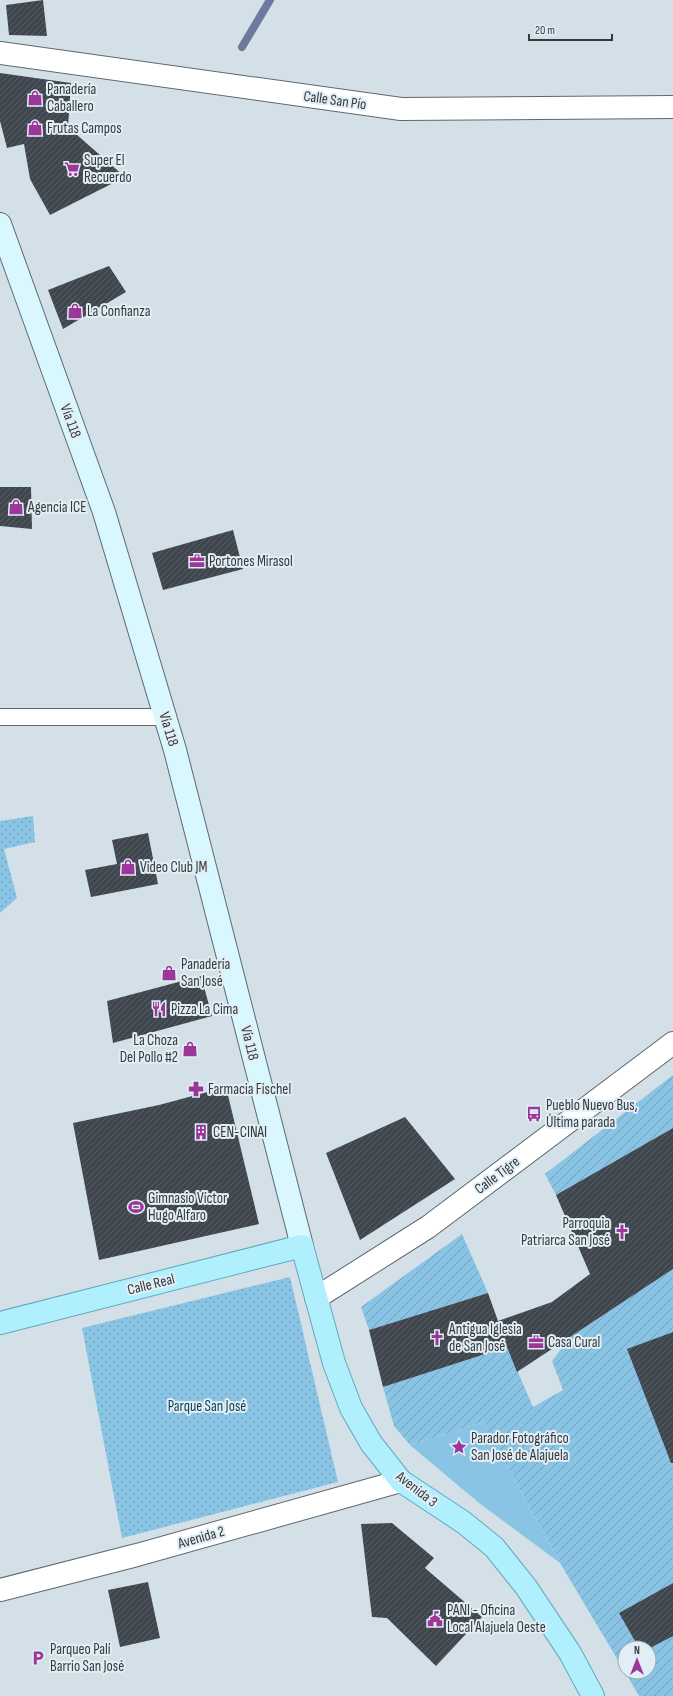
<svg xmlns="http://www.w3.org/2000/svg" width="673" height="1696" font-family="'Sofia Sans Condensed',sans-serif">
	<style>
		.grass { fill: #8ac4e4 }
		.park { fill: url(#park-dots) }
		.garden { fill: url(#garden-furrows) }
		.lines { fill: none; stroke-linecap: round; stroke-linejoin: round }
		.stream { stroke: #6e799e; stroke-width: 8 }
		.building { fill: url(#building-hatch) }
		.lane-casing { stroke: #5e686f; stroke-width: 18 }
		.street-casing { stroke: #5e686f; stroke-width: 24 }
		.secondary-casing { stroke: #5e686f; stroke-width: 24 }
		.primary-casing { stroke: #63a9b9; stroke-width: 24 }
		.lane { stroke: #fff; stroke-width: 16 }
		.street { stroke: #fff; stroke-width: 22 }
		.secondary { stroke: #d8f7fe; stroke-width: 22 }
		.primary { stroke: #b0effe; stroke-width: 22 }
		.labels { text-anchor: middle; stroke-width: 4; stroke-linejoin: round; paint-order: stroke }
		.poi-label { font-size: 15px; fill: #34393b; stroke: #e2eef5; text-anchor: start }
		.street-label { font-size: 15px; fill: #34393b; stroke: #e2eef5 }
		.park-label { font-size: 15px; fill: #083c53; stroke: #e2eef5 }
	</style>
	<defs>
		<pattern id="park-dots" width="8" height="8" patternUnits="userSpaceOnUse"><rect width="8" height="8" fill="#8ac4e4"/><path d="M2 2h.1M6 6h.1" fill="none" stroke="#72a0ba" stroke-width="1.8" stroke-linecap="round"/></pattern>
		<pattern id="garden-furrows" width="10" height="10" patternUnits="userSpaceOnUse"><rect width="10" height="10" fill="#8ac4e4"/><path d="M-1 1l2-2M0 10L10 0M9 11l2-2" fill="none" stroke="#72a0ba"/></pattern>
		<pattern id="building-hatch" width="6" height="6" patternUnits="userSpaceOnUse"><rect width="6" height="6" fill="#3f464e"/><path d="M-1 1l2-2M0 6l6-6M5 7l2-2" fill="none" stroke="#595f66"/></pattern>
	</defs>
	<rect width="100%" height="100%" fill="#d4e0e7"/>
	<!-- grass -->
	<path class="grass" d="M 483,1422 L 560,1563 L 479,1503 L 410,1445 Z"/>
	<!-- park -->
	<path class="park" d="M 33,816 L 35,842 L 4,849 L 17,898 L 0,913 L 0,821 Z
		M 290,1277 L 338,1482 L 122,1538 L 82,1328 Z"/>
	<!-- garden -->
	<path class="garden" d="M 673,1075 L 673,1128 L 556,1195 L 545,1174 Z
		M 462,1234 L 488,1293 L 369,1330 L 361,1307 Z
		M 673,1269 L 673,1696 L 639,1696 L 625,1672 L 649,1672 L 649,1648 L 625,1648 L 625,1672 L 560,1563 L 483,1422 L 410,1445 L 394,1426 L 383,1387 L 507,1347 L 533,1407 L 563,1390 L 552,1361 L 571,1336 Z"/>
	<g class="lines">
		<!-- stream -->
		<path class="stream" d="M 242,47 L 270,0"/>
	</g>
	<!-- building -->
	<path class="building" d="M 43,0 L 47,36 L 9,35 L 6,5 Z
		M 0,73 L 71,83 L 68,127 L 125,177 L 50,215 L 30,179 L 24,144 L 7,148 L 0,121 Z
		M 109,266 L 126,292 L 63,329 L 48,290 Z
		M 0,487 L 31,487 L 32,529 L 0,526 Z
		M 233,530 L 243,569 L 163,590 L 152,553 Z
		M 148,833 L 158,884 L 91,897 L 85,870 L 117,864 L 112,840 Z
		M 201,976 L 212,1016 L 113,1043 L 107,1001 Z
		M 226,1087 L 259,1224 L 99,1260 L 73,1123 L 159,1105 Z
		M 405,1117 L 455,1179 L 360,1240 L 326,1153 Z
		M 673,1128 L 673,1269 L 517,1372 L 507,1347 L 383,1387 L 369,1330 L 488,1293 L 498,1321 L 552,1302 L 590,1274 L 556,1195 Z
		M 673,1332 L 673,1463 L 671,1463 L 627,1349 Z
		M 392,1523 L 434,1558 L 425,1568 L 482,1617 L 436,1666 L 387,1618 L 372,1617 L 361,1524 Z
		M 148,1582 L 160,1638 L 120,1647 L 108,1590 Z
		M 673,1583 L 673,1636 L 650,1648 L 639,1648 L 619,1613 Z"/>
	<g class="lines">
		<!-- lane casing -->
		<g class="lane-casing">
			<path id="lane" d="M 0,717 L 165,717"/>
		</g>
		<!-- street casing -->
		<g class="street-casing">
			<path id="street" d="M 0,53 L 401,109 L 673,107
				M 316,1298 L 428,1227 L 673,1043
				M 0,1590 L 137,1555 L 401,1481"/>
		</g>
		<!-- secondary casing -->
		<g class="secondary-casing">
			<path id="secondary" d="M 0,224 L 104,512 L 175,750 L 302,1246"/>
		</g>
		<!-- primary casing -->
		<g class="primary-casing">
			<path id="primary" d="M 0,1323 L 302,1246 L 334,1363 L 351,1408 L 371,1443 L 401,1481 L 463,1522 L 494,1547 L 526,1587 L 570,1653 L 593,1696"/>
		</g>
		<!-- lane -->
		<use href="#lane" class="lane"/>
		<!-- street -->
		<use href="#street" class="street"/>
		<!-- secondary -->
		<use href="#secondary" class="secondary"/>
		<!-- primary -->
		<use href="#primary" class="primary"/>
	</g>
	<!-- icons -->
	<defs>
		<g id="shop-bare" transform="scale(1.2)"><path d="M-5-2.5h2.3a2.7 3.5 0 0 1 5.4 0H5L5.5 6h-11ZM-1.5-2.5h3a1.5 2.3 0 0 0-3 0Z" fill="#9d3699" stroke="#e2eef5" stroke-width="2.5" paint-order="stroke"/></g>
		<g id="supermarket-bare" transform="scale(1.2)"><path d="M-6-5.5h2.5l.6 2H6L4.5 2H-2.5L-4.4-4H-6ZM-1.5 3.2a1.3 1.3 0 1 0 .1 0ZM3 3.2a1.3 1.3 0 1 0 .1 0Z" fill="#9d3699" stroke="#e2eef5" stroke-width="2.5" paint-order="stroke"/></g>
		<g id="office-bare" transform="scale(1.2)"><path d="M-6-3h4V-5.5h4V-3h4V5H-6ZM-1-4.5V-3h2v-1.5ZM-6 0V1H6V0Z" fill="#9d3699" stroke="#e2eef5" stroke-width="2.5" paint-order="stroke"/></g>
		<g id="restaurant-bare" transform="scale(1.2)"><path d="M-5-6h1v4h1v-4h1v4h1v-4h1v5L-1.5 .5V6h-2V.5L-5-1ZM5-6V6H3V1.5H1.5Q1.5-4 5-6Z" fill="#9d3699" stroke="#e2eef5" stroke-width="2.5" paint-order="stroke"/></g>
		<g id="pharmacy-bare" transform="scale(1.2)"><path d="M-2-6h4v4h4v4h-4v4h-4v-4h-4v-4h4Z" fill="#9d3699" stroke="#e2eef5" stroke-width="2.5" paint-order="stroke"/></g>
		<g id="bus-bare" transform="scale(1.2)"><path d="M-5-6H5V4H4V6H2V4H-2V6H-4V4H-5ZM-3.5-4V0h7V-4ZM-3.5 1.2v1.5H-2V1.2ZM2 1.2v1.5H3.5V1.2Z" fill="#9d3699" stroke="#e2eef5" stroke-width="2.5" paint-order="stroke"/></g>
		<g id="building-bare" transform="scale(1.2)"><path d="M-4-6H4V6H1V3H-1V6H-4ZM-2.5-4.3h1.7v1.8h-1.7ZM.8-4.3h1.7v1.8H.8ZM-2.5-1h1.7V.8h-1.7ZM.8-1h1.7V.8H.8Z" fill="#9d3699" stroke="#e2eef5" stroke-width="2.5" paint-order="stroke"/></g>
		<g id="stadium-bare" transform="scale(1.2)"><path d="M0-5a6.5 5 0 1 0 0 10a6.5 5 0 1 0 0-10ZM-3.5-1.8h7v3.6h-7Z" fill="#9d3699" stroke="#e2eef5" stroke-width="2.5" paint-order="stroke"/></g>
		<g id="church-bare" transform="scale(1.2)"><path d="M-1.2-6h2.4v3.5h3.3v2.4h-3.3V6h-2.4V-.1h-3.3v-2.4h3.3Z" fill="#9d3699" stroke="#e2eef5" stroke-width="2.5" paint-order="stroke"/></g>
		<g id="sight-bare" transform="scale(1.2)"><path d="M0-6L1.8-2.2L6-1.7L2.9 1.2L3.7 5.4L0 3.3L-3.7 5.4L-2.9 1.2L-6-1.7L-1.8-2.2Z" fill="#9d3699" stroke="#e2eef5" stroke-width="2.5" paint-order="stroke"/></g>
		<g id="civic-bare" transform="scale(1.2)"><path d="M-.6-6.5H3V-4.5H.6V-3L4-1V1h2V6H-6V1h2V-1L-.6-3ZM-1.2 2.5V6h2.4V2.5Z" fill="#9d3699" stroke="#e2eef5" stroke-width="2.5" paint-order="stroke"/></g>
		<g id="parking-bare" transform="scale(1.2)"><path d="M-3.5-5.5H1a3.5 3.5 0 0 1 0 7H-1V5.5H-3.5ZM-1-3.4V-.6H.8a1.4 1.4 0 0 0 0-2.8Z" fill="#9d3699" stroke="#e2eef5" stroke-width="2.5" paint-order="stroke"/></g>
	</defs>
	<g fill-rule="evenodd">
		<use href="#shop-bare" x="35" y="98"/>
		<use href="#shop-bare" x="35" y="128"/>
		<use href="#supermarket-bare" x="72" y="169"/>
		<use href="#shop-bare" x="75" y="311"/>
		<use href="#shop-bare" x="16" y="507"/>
		<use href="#office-bare" x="197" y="561"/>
		<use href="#shop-bare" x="128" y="867"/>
		<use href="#shop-bare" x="169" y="973"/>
		<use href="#restaurant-bare" x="159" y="1009"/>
		<use href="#shop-bare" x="190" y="1049"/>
		<use href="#pharmacy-bare" x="196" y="1089"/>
		<use href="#bus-bare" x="534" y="1114"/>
		<use href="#building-bare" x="201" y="1132"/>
		<use href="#stadium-bare" x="136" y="1207"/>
		<use href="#church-bare" x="622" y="1232"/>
		<use href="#church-bare" x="437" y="1338"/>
		<use href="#office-bare" x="536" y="1342"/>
		<use href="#sight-bare" x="459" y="1447"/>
		<use href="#civic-bare" x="435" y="1619"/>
		<use href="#parking-bare" x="38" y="1658"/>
	</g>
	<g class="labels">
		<!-- poi labels -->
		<g class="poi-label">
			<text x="47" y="94">Panadería<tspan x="47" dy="17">Caballero</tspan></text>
			<text x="47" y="133">Frutas Campos</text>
			<text x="84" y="165">Super El<tspan x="84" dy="17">Recuerdo</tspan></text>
			<text x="87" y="316">La Confianza</text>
			<text x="28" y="512">Agencia ICE</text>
			<text x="209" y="566">Portones Mirasol</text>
			<text x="140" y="872">Video Club JM</text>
			<text x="181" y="969">Panadería<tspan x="181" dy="17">San José</tspan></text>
			<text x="171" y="1014">Pizza La Cima</text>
			<text x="178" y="1045" text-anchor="end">La Choza<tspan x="178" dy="17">Del Pollo #2</tspan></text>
			<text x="208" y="1094">Farmacia Fischel</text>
			<text x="546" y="1110">Pueblo Nuevo Bus,<tspan x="546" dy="17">Última parada</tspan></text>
			<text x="213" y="1137">CEN-CINAI</text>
			<text x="148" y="1203">Gimnasio Víctor<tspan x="148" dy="17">Hugo Alfaro</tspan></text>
			<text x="610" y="1228" text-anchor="end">Parroquia<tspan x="610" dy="17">Patriarca San José</tspan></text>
			<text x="449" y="1334">Antigua Iglesia<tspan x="449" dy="17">de San José</tspan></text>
			<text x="548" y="1347">Casa Cural</text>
			<text x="471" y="1443">Parador Fotográfico<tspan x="471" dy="17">San José de Alajuela</tspan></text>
			<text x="447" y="1615">PANI - Oficina<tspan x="447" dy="17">Local Alajuela Oeste</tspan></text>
			<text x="50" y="1654">Parqueo Palí<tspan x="50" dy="17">Barrio San José</tspan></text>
		</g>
		<!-- street labels -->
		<g class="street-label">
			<text transform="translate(335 100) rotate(8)" y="5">Calle San Pío</text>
			<text transform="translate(71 421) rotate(70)" y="5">Vía 118</text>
			<text transform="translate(169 729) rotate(73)" y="5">Vía 118</text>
			<text transform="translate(250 1043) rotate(76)" y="5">Vía 118</text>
			<text transform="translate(497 1175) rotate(-37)" y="5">Calle Tigre</text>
			<text transform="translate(151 1284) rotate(-14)" y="5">Calle Real</text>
			<text transform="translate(417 1489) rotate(38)" y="5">Avenida 3</text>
			<text transform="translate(201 1537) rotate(-16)" y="5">Avenida 2</text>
		</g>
		<!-- park labels -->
		<g class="park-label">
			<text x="207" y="1411">Parque San José</text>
		</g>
	</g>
	<!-- north arrow -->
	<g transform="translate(637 1660)"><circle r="19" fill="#e2eef5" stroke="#9ca6ab"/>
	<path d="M0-3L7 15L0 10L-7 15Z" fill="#9d3699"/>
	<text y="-6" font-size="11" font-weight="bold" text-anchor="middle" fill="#34393b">N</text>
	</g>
	<!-- scale -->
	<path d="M529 34v6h83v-6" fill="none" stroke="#34393b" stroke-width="2"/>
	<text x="535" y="34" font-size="12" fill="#34393b" stroke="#e2eef5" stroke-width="3" paint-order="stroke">20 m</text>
</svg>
